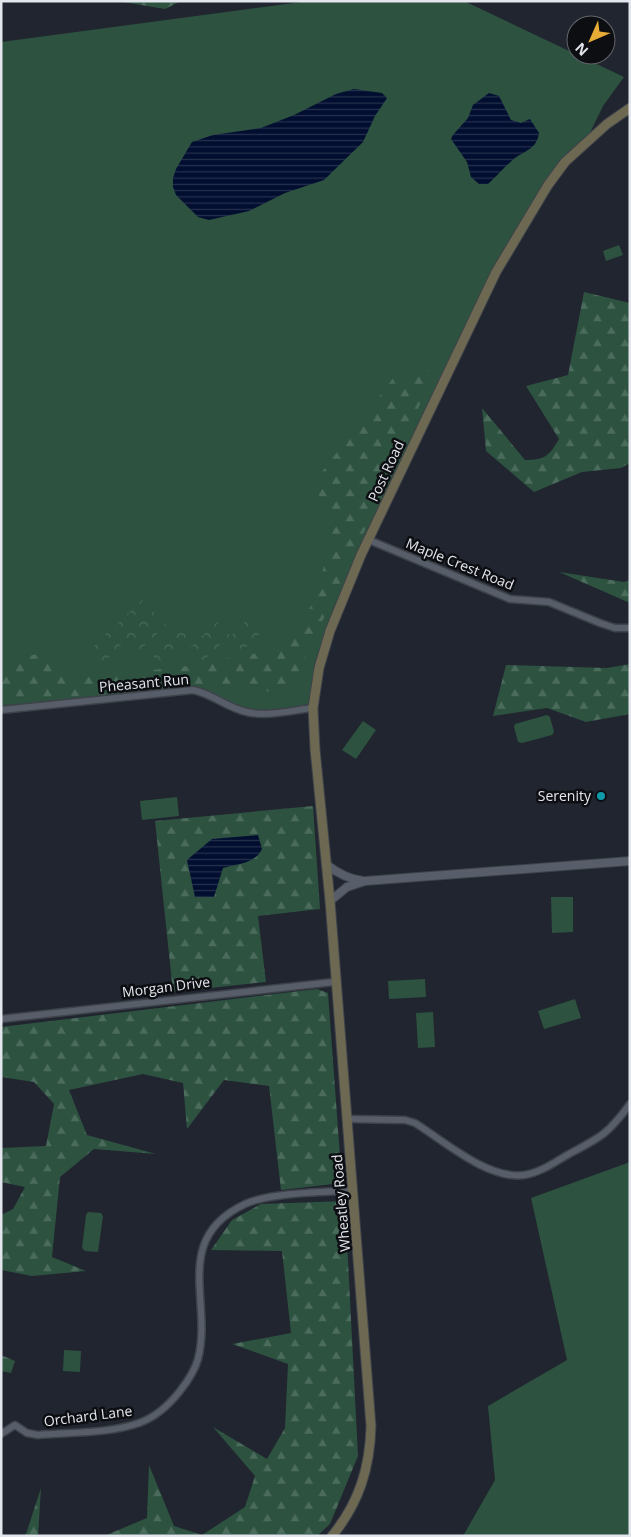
<svg xmlns="http://www.w3.org/2000/svg" width="631" height="1537" font-family="'Open Sans',sans-serif">
	<style>
		.grass { fill: #2d5240 }
		.forest { fill: url(#forest-firs) }
		.park { fill: url(#park-crowns) }
		.water { fill: url(#water-rules) }
		.lines { fill: none; stroke-linecap: round; stroke-linejoin: round }
		.minor-casing { stroke: #3e424a; stroke-width: 9 }
		.tertiary-casing { stroke: #3e424a; stroke-width: 10 }
		.secondary-casing { stroke: #3e424a; stroke-width: 11 }
		.minor { stroke: #585e69; stroke-width: 6 }
		.tertiary { stroke: #585e69; stroke-width: 8 }
		.secondary { stroke: #6d6852; stroke-width: 9 }
		.culture-dot { fill: #0f9aa8; stroke: #0c0e12; stroke-width: 2 }
		.labels { text-anchor: middle; stroke-width: 5; stroke-linejoin: round; paint-order: stroke }
		.street-label { font-size: 14px; fill: #e3e6ed; stroke: #0c0e12 }
		.poi-label { font-size: 14px; fill: #e3e6ed; stroke: #0c0e12; text-anchor: end }
	</style>
	<defs>
		<pattern id="forest-firs" width="22" height="20" patternUnits="userSpaceOnUse" patternTransform="scale(1.25)"><rect width="22" height="20" fill="#2d5240"/><path d="M5 1l3.5 6h-7zM16 11l3.5 6h-7z" fill="#4b6b5c"/></pattern>
		<pattern id="park-crowns" width="20" height="18" patternUnits="userSpaceOnUse" patternTransform="scale(1.25)"><rect width="20" height="18" fill="#2d5240"/><path d="M2 6a3 3 0 1 1 6 0M12 15a3 3 0 1 1 6 0" fill="none" stroke="#4b6b5c"/></pattern>
		<pattern id="water-rules" width="6" height="5" patternUnits="userSpaceOnUse" patternTransform="scale(1.25)"><rect width="6" height="5" fill="#010e30"/><path d="M0 2.5h6" fill="none" stroke="#26314e"/></pattern>
	</defs>
	<rect width="100%" height="100%" fill="#20252f"/>
	<!-- grass -->
	<path class="grass" d="M 309,1 L 464,1 L 624,77 L 603,106 L 586,141 L 565,162 L 496,272 L 330,631 L 313,708 L 248,713 L 193,690 L 1,710 L 1,42 Z
		M 619,245 L 623,255 L 606,261 L 603,251 Z
		M 547,715 L 550,717 L 554,732 L 552,735 L 522,743 L 518,742 L 514,727 L 515,724 Z
		M 363,721 L 376,730 L 356,759 L 342,750 Z
		M 177,797 L 179,816 L 142,820 L 140,801 Z
		M 551,897 L 573,897 L 573,932 L 552,933 Z
		M 425,979 L 426,997 L 389,999 L 388,981 Z
		M 575,999 L 581,1018 L 544,1029 L 538,1011 Z
		M 433,1012 L 435,1047 L 418,1048 L 416,1013 Z
		M 630,1162 L 630,1536 L 463,1536 L 495,1480 L 488,1406 L 567,1360 L 531,1198 Z
		M 88,1212 L 101,1213 L 103,1216 L 98,1252 L 85,1251 L 82,1248 L 86,1215 Z
		M 64,1350 L 81,1351 L 80,1372 L 63,1371 Z"/>
	<!-- forest -->
	<path class="forest" d="M 117,1 L 181,1 L 165,9 Z
		M 584,292 L 630,303 L 630,463 L 621,468 L 582,472 L 534,492 L 486,451 L 482,408 L 525,460 C 545,460 549,456 559,439 L 526,386 L 568,375 Z
		M 428,367 L 431,378 L 385,487 L 299,671 L 286,693 L 223,687 L 1,701 L 1,661 L 48,652 L 72,679 L 188,666 L 281,649 L 313,603 L 326,559 L 331,513 L 312,485 L 394,377 Z
		M 559,572 L 624,582 L 630,580 L 630,603 Z
		M 630,664 L 630,714 L 586,722 L 547,708 L 493,716 L 506,665 L 607,668 Z
		M 313,806 L 320,909 L 258,916 L 266,982 L 173,992 L 155,821 Z
		M 317,989 L 328,993 L 342,1183 L 281,1190 L 269,1086 L 224,1080 L 187,1129 L 183,1083 L 143,1074 L 69,1090 L 87,1135 L 156,1154 L 94,1149 L 60,1177 L 52,1257 L 86,1271 L 32,1276 L 1,1270 L 1,1215 L 13,1209 L 25,1187 L 1,1182 L 1,1148 L 46,1146 L 54,1104 L 34,1082 L 1,1077 L 1,1027 Z
		M 345,1201 L 358,1456 L 330,1524 L 317,1536 L 104,1536 L 147,1518 L 149,1465 L 174,1526 L 202,1535 L 245,1507 L 255,1476 L 213,1427 L 267,1459 L 285,1428 L 288,1364 L 232,1344 L 291,1333 L 282,1251 L 211,1250 L 232,1220 L 261,1204 Z
		M 1,1355 L 15,1361 L 11,1373 L 1,1371 Z
		M 41,1488 L 38,1536 L 23,1536 L 26,1534 Z"/>
	<!-- park -->
	<path class="park" d="M 142,600 L 166,625 L 138,652 L 114,627 Z
		M 250,617 L 263,631 L 236,657 L 223,644 Z
		M 217,622 L 230,635 L 203,661 L 190,648 Z
		M 112,628 L 125,641 L 98,668 L 85,655 Z
		M 179,628 L 192,641 L 165,668 L 152,655 Z"/>
	<!-- water -->
	<path class="water" d="M 354,89 L 382,93 L 387,98 L 375,116 L 363,142 L 324,180 L 285,193 L 249,211 L 209,220 L 198,217 L 176,195 L 173,187 L 173,178 L 176,169 L 192,142 L 213,135 L 261,128 L 294,115 L 336,94 Z
		M 489,93 L 499,96 L 511,120 L 521,123 L 530,119 L 539,133 C 537,148 527,150 515,158 C 506,165 497,176 488,184 L 479,184 L 471,177 L 467,162 L 451,139 L 453,135 L 468,118 L 473,105 Z
		M 258,835 L 262,849 C 255,864 236,864 223,868 L 214,897 L 195,897 L 187,860 L 212,839 Z"/>
	<g class="lines">
		<!-- minor casing -->
		<g class="minor-casing">
			<path id="minor" d="M 369,540 L 510,599 L 549,602 L 600,623 L 615,628 L 630,628
				M 1,710 L 193,690 C 213,694 227,708 247,712 C 268,717 293,710 313,708
				M 1,1019 L 334,982
				M 347,1119 L 405,1120 L 415,1123 C 444,1141 488,1180 524,1175 C 540,1173 555,1162 569,1154 C 601,1137 608,1134 630,1104
				M 1,1434 L 15,1425 L 27,1433 L 38,1435 C 70,1432 107,1434 139,1423 C 156,1417 169,1405 180,1391 C 187,1382 195,1370 198,1359 C 213,1302 171,1239 245,1204 C 271,1192 323,1193 353,1190"/>
		</g>
		<!-- tertiary casing -->
		<g class="tertiary-casing">
			<path id="tertiary" d="M 326,864 C 338,874 349,879 363,881
				M 330,901 L 347,887 L 365,881 L 630,861"/>
		</g>
		<!-- secondary casing -->
		<g class="secondary-casing">
			<path id="secondary" d="M 332,1536 C 359,1503 370,1468 371,1426 L 330,901 L 315,749 L 313,708 L 319,668 L 330,631 L 361,555 L 496,272 L 548,185 L 565,162 L 607,124 L 630,108"/>
		</g>
		<!-- minor -->
		<use href="#minor" class="minor"/>
		<!-- tertiary -->
		<use href="#tertiary" class="tertiary"/>
		<!-- secondary -->
		<use href="#secondary" class="secondary"/>
	</g>
	<!-- markers -->
	<circle class="culture-dot" cx="601" cy="796" r="5"/>
	<g class="labels">
		<!-- street labels -->
		<g class="street-label">
			<text transform="translate(386 471) rotate(-65)" y="5">Post Road</text>
			<text transform="translate(460 564) rotate(22)" y="5">Maple Crest Road</text>
			<text transform="translate(144 683) rotate(-5)" y="5">Pheasant Run</text>
			<text transform="translate(166 987) rotate(-7)" y="5">Morgan Drive</text>
			<text transform="translate(341 1203) rotate(-95)" y="5">Wheatley Road</text>
			<text transform="translate(88 1416) rotate(-7)" y="5">Orchard Lane</text>
		</g>
		<!-- poi labels -->
		<g class="poi-label">
			<text x="591" y="801">Serenity</text>
		</g>
	</g>
	<!-- border -->
	<rect width="631" height="1537" fill="none" stroke="#e3e6ed" stroke-width="5"/>
	<!-- north arrow -->
	<g transform="translate(591 40) rotate(225)"><circle r="24" fill="#0c0e12" stroke="#62646a"/>
	<path d="M0-4L9 19L0 12L-9 19Z" fill="#e6ac36"/>
	<text y="-8" font-size="14" font-weight="bold" text-anchor="middle" fill="#e3e6ed">N</text>
	</g>
</svg>
